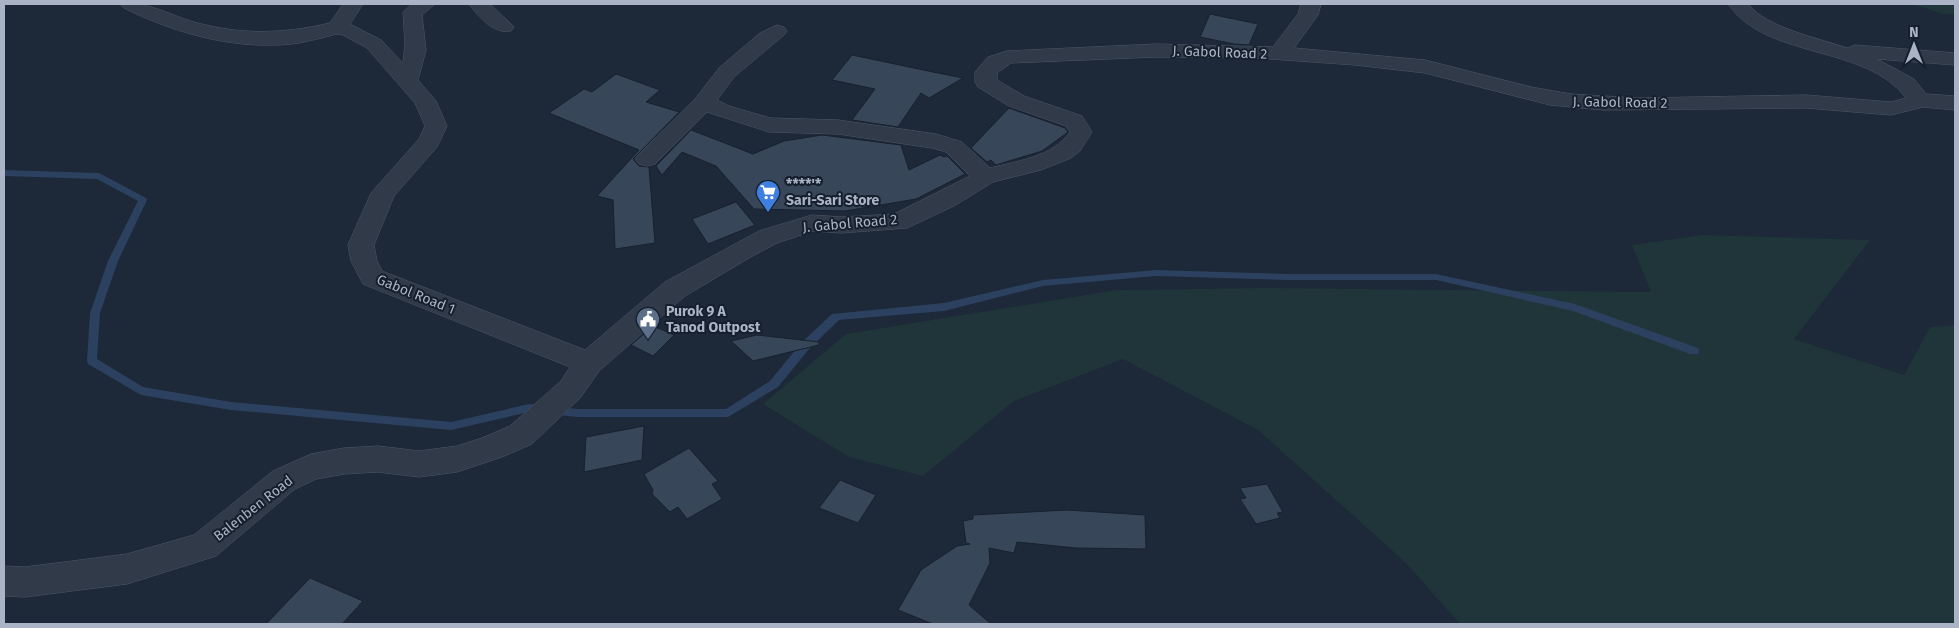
<svg xmlns="http://www.w3.org/2000/svg" width="1959" height="628" font-family="'Fira Sans',sans-serif">
	<style>
		.green { fill: #1f3539 }
		.lines { fill: none; stroke-linecap: round; stroke-linejoin: round }
		.stream { fill: #2c415f; fill-rule: evenodd }
		.building { fill: #384659; stroke: #18212e }
		.street-casing { stroke: #4e5766; stroke-width: 1 }
		.street { fill: #303a48; fill-rule: evenodd }
		.labels { text-anchor: middle; stroke-width: 4; stroke-linejoin: round; paint-order: stroke }
		.street-label { font-size: 14px; fill: #aab4c6; stroke: #161f2c }
		.poi-label { font-size: 14px; font-weight: bold; fill: #aab4c6; stroke: #161f2c; text-anchor: start }
	</style>
	<rect width="100%" height="100%" fill="#1d2838"/>
	<!-- green -->
	<path class="green" d="M 1912,4 L 1955,4 L 1955,14 L 1943,14 Z
		M 1702,235 L 1870,240 L 1794,339 L 1904,375 L 1930,327 L 1955,325 L 1955,624 L 1460,624 L 1406,563 L 1258,430 L 1123,359 L 1014,401 L 923,476 L 849,457 L 763,404 L 846,334 L 1117,290 L 1265,288 L 1651,292 L 1632,245 Z"/>
	<g class="lines">
		<!-- stream -->
		<path class="stream" d="M 4,170 L 99,173 L 146,198 L 147,200 L 118,261 L 100,313 L 97,359 L 143,387 L 231,402 L 451,422 L 529,404 L 577,409 L 726,409 L 770,381 L 801,343 L 832,314 L 944,303 L 1043,280 L 1156,270 L 1288,274 L 1436,274 L 1575,304 L 1698,348 L 1699,351 L 1698,354 L 1690,354 L 1573,311 L 1436,280 L 1288,280 L 1156,276 L 1043,286 L 944,311 L 839,320 L 809,349 L 778,387 L 728,417 L 577,417 L 529,412 L 451,430 L 231,410 L 141,395 L 88,364 L 87,361 L 90,313 L 108,261 L 138,201 L 97,179 L 4,176 Z"/>
	</g>
	<!-- building -->
	<path class="building" d="M 1210,14 L 1258,24 L 1249,45 L 1234,44 L 1200,37 Z
		M 852,55 L 933,72 L 963,78 L 929,98 L 921,93 L 898,127 L 852,120 L 875,89 L 832,80 Z
		M 616,74 L 660,90 L 646,102 L 679,112 L 633,159 L 639,166 L 649,167 L 655,243 L 615,249 L 613,200 L 597,196 L 639,150 L 549,113 L 584,89 L 592,92 Z
		M 1009,108 L 1065,128 L 1068,132 L 1042,151 L 996,165 L 991,160 L 987,162 L 971,148 Z
		M 691,130 L 753,154 L 784,141 L 822,135 L 901,145 L 909,170 L 940,155 L 944,157 L 947,156 L 965,174 L 916,199 L 845,211 L 754,209 L 716,166 L 682,152 L 662,175 L 656,166 Z
		M 736,202 L 755,225 L 708,244 L 692,219 Z
		M 653,326 L 674,335 L 653,356 L 631,345 Z
		M 757,335 L 819,342 L 819,345 L 753,361 L 731,341 Z
		M 644,426 L 642,460 L 584,472 L 586,437 Z
		M 689,448 L 718,481 L 712,484 L 722,499 L 687,519 L 678,507 L 670,512 L 652,494 L 653,490 L 644,474 Z
		M 840,480 L 876,495 L 858,523 L 819,508 Z
		M 1267,484 L 1283,512 L 1277,513 L 1280,518 L 1256,524 L 1240,499 L 1246,498 L 1240,488 Z
		M 1067,510 L 1145,515 L 1146,549 L 1076,548 L 1017,542 L 1014,553 L 989,548 L 990,563 L 969,605 L 991,624 L 933,624 L 898,610 L 921,570 L 957,546 L 970,544 L 966,543 L 963,521 L 973,519 L 973,515 Z
		M 310,578 L 363,601 L 342,624 L 266,624 Z"/>
	<g class="lines">
		<!-- street casing -->
		<g class="street-casing">
			<path id="street" d="M 121,4 C 150,2 167,14 194,22 C 240,35 283,34 330,23 L 343,4 L 363,4 L 350,24 L 381,40 L 403,63 L 405,44 L 403,12 L 412,4 L 435,4 L 422,15 L 426,50 L 418,80 L 436,101 L 447,126 L 437,147 L 394,196 L 374,245 L 377,261 L 382,271 L 585,350 L 665,282 L 759,231 L 812,215 L 841,217 L 894,214 L 970,176 L 946,152 L 932,148 L 838,134 L 769,132 L 707,112 L 655,164 L 647,166 L 639,164 L 635,159 L 639,154 L 695,99 L 719,68 L 760,33 L 777,25 L 784,27 L 787,31 L 784,35 L 734,77 L 717,100 L 729,106 L 770,118 L 838,120 L 936,134 L 962,142 L 990,168 C 1017,161 1053,157 1070,132 L 1066,126 L 1009,106 L 978,87 L 975,82 L 975,72 L 988,57 L 1007,51 L 1156,44 L 1273,47 L 1298,14 L 1301,4 L 1321,4 L 1318,15 L 1294,48 L 1425,60 L 1531,87 L 1571,94 L 1637,98 L 1806,95 L 1891,102 L 1906,98 C 1866,44 1766,60 1728,4 L 1748,4 C 1767,28 1818,38 1847,48 L 1855,45 L 1955,53 L 1955,65 L 1877,59 L 1914,79 L 1926,94 L 1955,96 L 1955,110 L 1923,107 L 1891,115 L 1806,108 L 1604,110 L 1550,105 L 1425,73 L 1355,65 L 1256,58 L 1156,57 L 1011,63 L 997,73 L 997,80 L 1024,96 L 1082,116 L 1092,132 L 1080,151 L 1071,158 L 1041,170 L 993,182 L 954,206 L 907,228 L 841,233 L 813,231 L 777,243 L 749,258 L 685,296 L 599,371 L 581,397 L 532,444 L 502,457 L 457,472 L 419,477 L 378,472 L 344,474 L 316,479 L 295,489 L 216,556 L 127,584 L 25,597 L 4,596 L 4,566 L 25,567 L 127,554 L 194,535 L 273,471 L 311,454 L 344,448 L 378,446 L 419,451 L 457,446 L 482,438 L 510,426 L 561,381 L 570,367 L 363,284 L 351,261 L 348,245 L 371,193 L 419,139 L 425,126 L 415,103 L 367,48 L 343,35 L 337,34 C 317,39 297,45 276,45 C 224,47 170,31 124,8 Z
				M 469,4 L 490,4 L 514,27 L 511,31 C 495,35 478,17 469,4 Z"/>
		</g>
		<!-- street -->
		<use href="#street" class="street"/>
	</g>
	<!-- icons -->
	<defs>
		<g id="supermarket-pin" transform="scale(1.25)"><path d="M0 17L-7.5 6A9.5 9.5 0 1 1 7.5 6Z" fill="#3f7fe0" stroke="#161f2c"/><path d="M-6-5.5h2.5l.6 2H6L4.5 2H-2.5L-4.4-4H-6ZM-1.5 3.2a1.3 1.3 0 1 0 .1 0ZM3 3.2a1.3 1.3 0 1 0 .1 0Z" fill="#fff"/></g>
		<g id="civic-pin" transform="scale(1.25)"><path d="M0 17L-7.5 6A9.5 9.5 0 1 1 7.5 6Z" fill="#5c6f8a" stroke="#161f2c"/><path d="M-.6-6.5H3V-4.5H.6V-3L4-1V1h2V6H-6V1h2V-1L-.6-3ZM-1.2 2.5V6h2.4V2.5Z" fill="#fff"/></g>
	</defs>
	<g fill-rule="evenodd">
		<use href="#supermarket-pin" x="768" y="192"/>
		<use href="#civic-pin" x="648" y="319"/>
	</g>
	<g class="labels">
		<!-- street labels -->
		<g class="street-label">
			<text transform="translate(1220 52) rotate(2)" y="5">J. Gabol Road 2</text>
			<text transform="translate(1620 102) rotate(1)" y="5">J. Gabol Road 2</text>
			<text transform="translate(850 223) rotate(-5)" y="5">J. Gabol Road 2</text>
			<text transform="translate(416 294) rotate(22)" y="5">Gabol Road 1</text>
			<text transform="translate(253 508) rotate(-38)" y="5">Balenben Road</text>
		</g>
		<!-- poi labels -->
		<g class="poi-label">
			<text x="786" y="189">****'*<tspan x="786" dy="16">Sari-Sari Store</tspan></text>
			<text x="666" y="316">Purok 9 A<tspan x="666" dy="16">Tanod Outpost</tspan></text>
		</g>
	</g>
	<!-- border -->
	<rect width="1959" height="628" fill="none" stroke="#aab4c6" stroke-width="10"/>
	<!-- north arrow -->
	<g transform="translate(1914 45)" stroke="#161f2c" stroke-width="4" paint-order="stroke">
	<path d="M0-4L9 19L0 12L-9 19Z" fill="#aab4c6"/>
	<text y="-8" font-size="14" font-weight="bold" text-anchor="middle" fill="#aab4c6">N</text>
	</g>
</svg>
